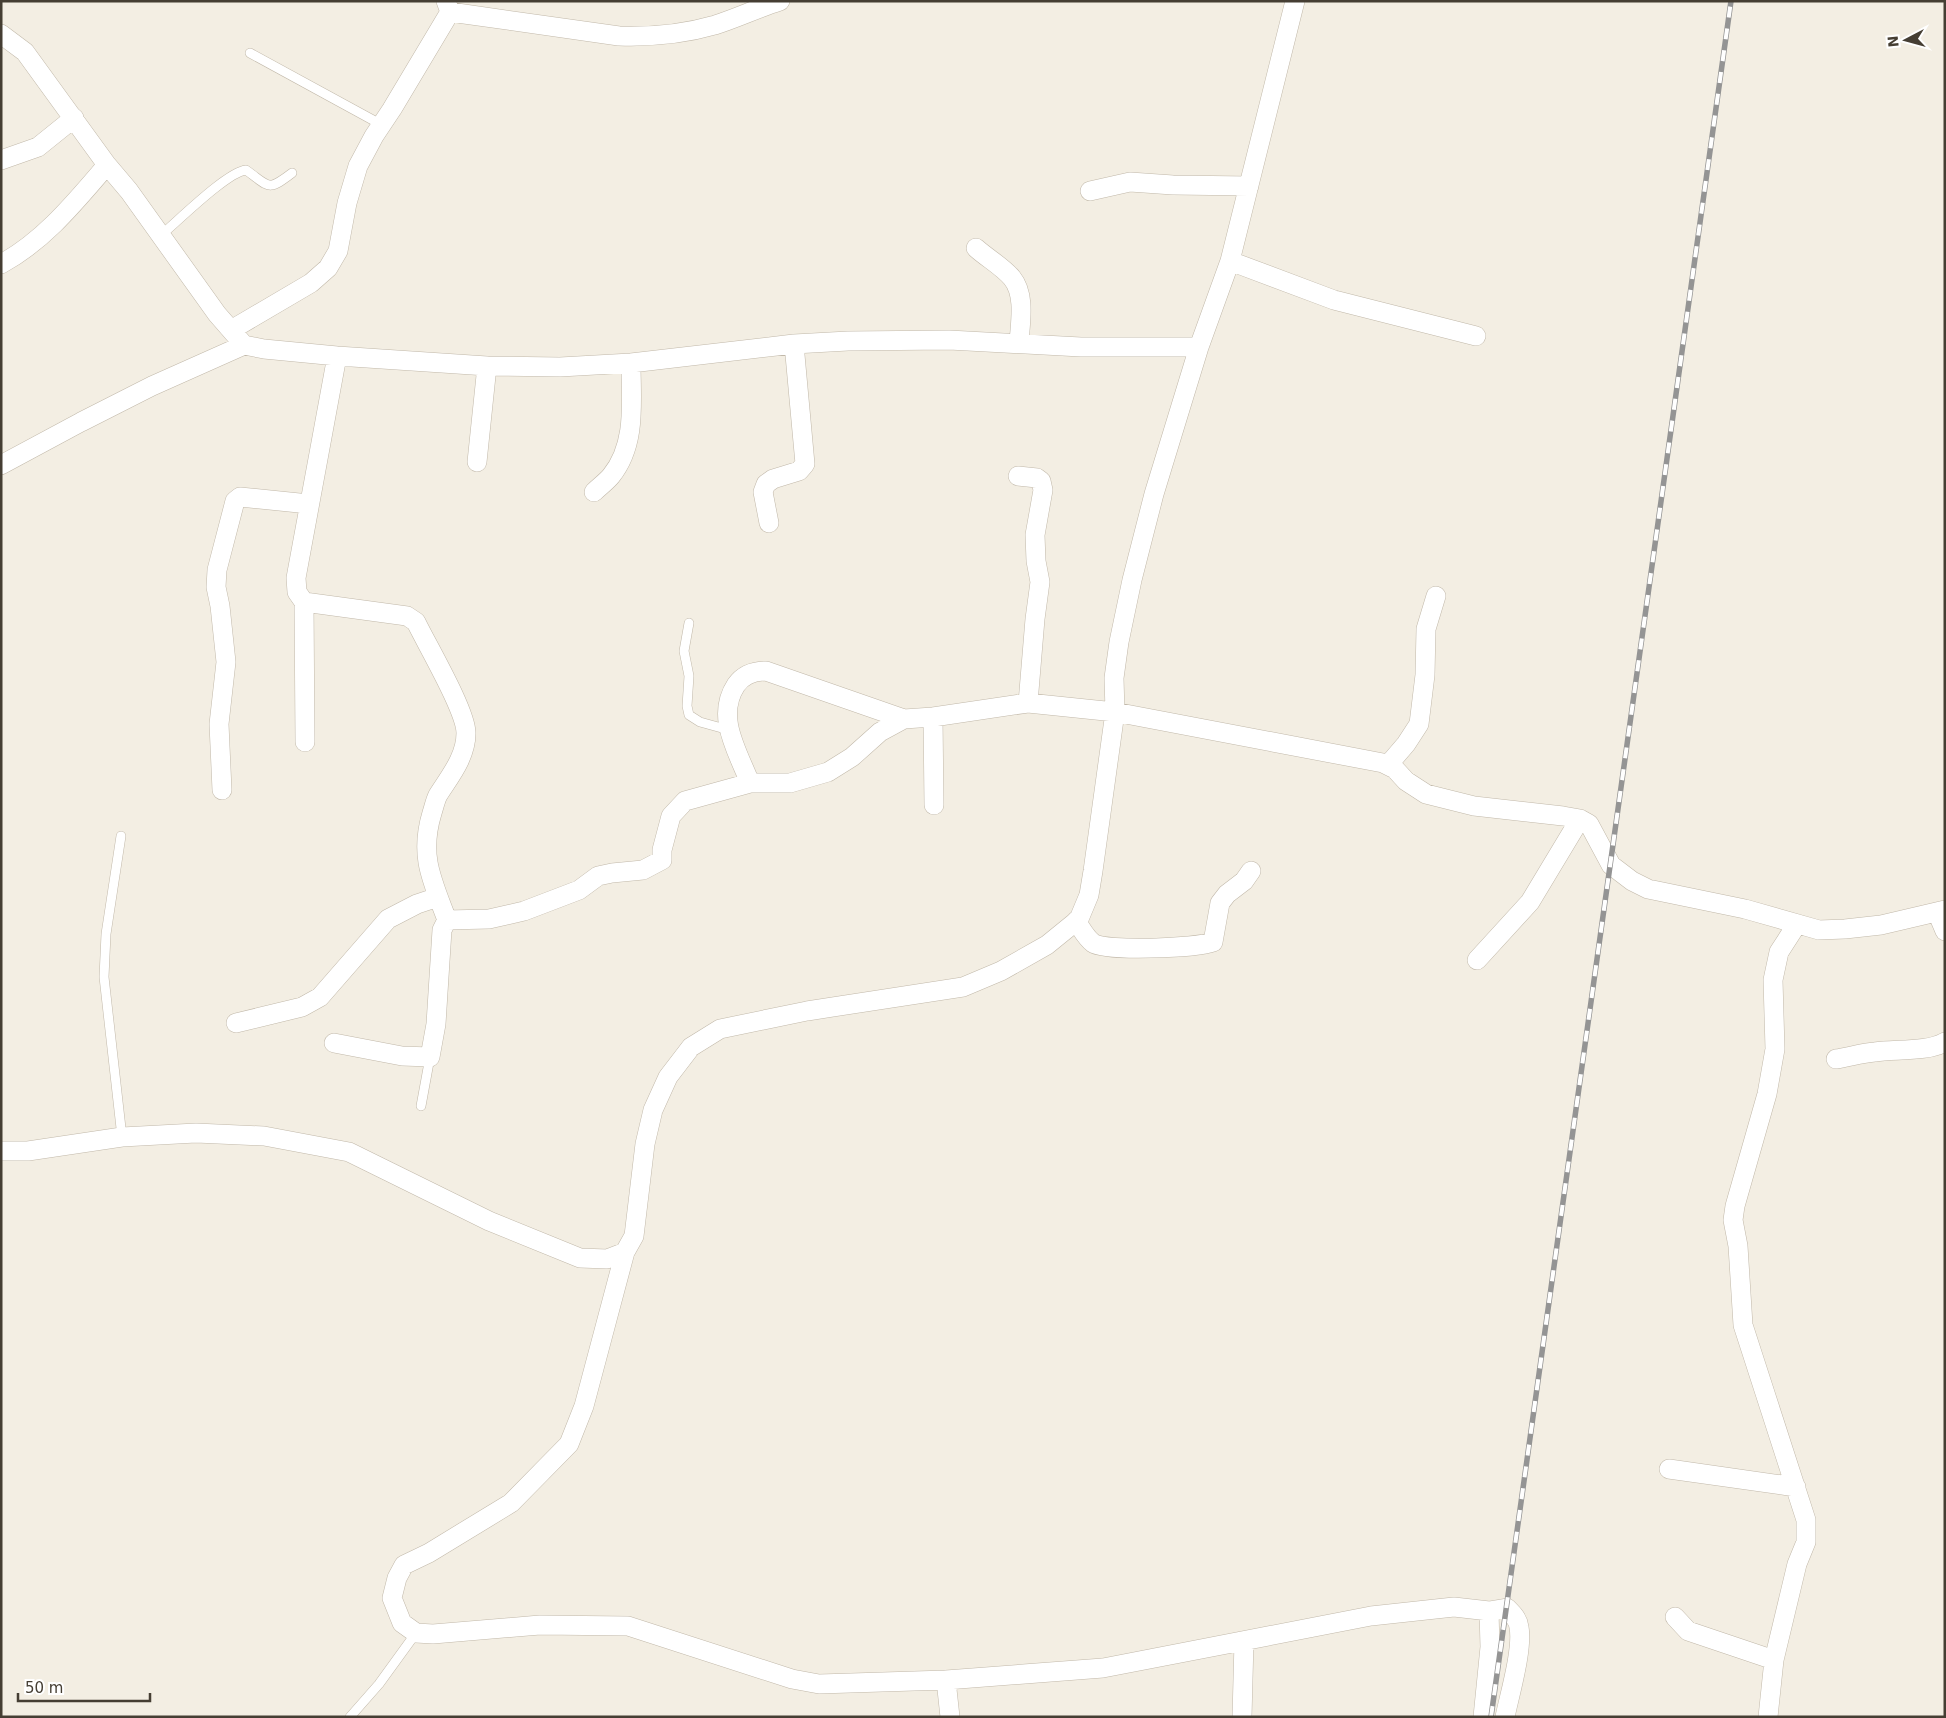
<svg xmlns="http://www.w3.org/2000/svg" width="1946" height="1718" font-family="'DejaVu Sans',sans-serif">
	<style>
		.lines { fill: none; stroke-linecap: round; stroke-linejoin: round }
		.lane-casing { stroke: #c1b8a9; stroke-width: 10 }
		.street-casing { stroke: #c1b8a9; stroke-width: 20 }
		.lane { stroke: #fff; stroke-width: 9 }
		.street { stroke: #fff; stroke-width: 19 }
		.rail-casing { stroke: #949494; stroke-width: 5.5 }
		.rail { stroke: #fff; stroke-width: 4; stroke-dasharray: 11; stroke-linecap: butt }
	</style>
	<rect width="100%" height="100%" fill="#f3eee3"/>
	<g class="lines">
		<!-- lane casing -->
		<g class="lane-casing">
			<path id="lane" d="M 250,53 L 382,125
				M 160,236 C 178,221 227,172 246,170 C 270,187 267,192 292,173
				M 689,623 L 684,651 L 689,676 L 687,706 L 689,715 L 700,722 L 729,730
				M 121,836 L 106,934 L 104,977 L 122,1137
				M 421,1106 L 430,1057
				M 350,1717 L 379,1684 L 416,1633"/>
		</g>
		<!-- street casing -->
		<g class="street-casing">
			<path id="street" d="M 450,12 L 619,36 C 650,37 684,34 715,25 C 737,18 758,8 780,1
				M 1,34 L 25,52 L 107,165 L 129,191 L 217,314 L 244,345 L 264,349 L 337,356 L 487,366 L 560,367 L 631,363 L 794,344 L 848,341 L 949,340 L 1081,347 L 1199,347 L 1230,261 L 1295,1
				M 1,160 L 38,147 L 74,118
				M 1090,191 L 1130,182 L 1173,185 L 1249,186
				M 976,248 C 987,258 1003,267 1012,278 C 1026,295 1020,324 1019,343
				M 1230,261 L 1334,300 L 1476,336
				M 1,264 C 44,241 76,201 107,165
				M 231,330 L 311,283 L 328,268 L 338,251 L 347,203 L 358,166 L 374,136 L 392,109 L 450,12 L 446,1
				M 337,356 L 296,578 L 297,592 L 304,602 L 407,616 L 416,622 C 427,645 466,711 466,733 C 466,757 450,776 438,795 C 435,801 434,807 432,813 C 419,856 432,880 447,920
				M 477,462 L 487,366
				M 1,465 L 81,422 L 152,386 L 244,345
				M 1018,476 L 1037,478 L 1041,481 L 1043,490 L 1035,535 L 1036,561 L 1040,582 L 1035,619 L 1028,703
				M 594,492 C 599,487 606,482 611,476 C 637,444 631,401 631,363
				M 769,523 L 763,492 L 766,484 L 773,479 L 799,471 L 805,464 L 794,344
				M 304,602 L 305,742
				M 933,717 L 934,805
				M 1388,765 L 1406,744 L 1419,724 L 1425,675 L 1426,629 L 1436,596
				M 750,783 C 738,752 715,717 736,685 C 743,675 754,671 766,671 L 904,719
				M 222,790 L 219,724 L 226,662 L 220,606 L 216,587 L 217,570 L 235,501 L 240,497 L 309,504
				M 1937,912 L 1945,931
				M 1076,921 C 1081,928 1086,938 1093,943 C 1106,952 1196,948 1213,942 L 1220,903 L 1227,894 L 1244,881 L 1251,871
				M 1477,960 L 1530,902 L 1580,819
				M 236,1023 L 302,1007 L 320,997 L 388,919 L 417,904 L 438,897
				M 334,1043 L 402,1056 L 430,1057 L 436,1024 L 442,930 L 447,920 L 489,919 L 524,911 L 579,890 L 598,876 L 612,873 L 643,870 L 662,860 L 662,850 L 671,816 L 685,801 L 750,783 L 790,783 L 828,772 L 852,757 L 880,732 L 904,719 L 933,717 L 1028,703 L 1115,712 L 1383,763 L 1395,769 L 1406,781 L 1426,794 L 1474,806 L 1563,816 L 1580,819 L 1589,824 L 1611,865 L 1632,881 L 1648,889 L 1745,909 L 1819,930 L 1845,929 L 1881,925 L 1945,910
				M 1836,1059 C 1849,1057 1862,1053 1875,1052 C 1895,1049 1928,1052 1945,1042
				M 1,1151 L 28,1151 L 122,1137 L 196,1133 L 264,1136 L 349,1152 L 489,1221 L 580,1258 L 607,1259 L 625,1252 L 634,1236 L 645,1144 L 653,1110 L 668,1077 L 691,1047 L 720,1029 L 807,1011 L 963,987 L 1001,971 L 1047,945 L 1079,919 L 1089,895 L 1093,871 L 1115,712 L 1114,678 L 1119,642 L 1132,580 L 1154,494 L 1199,347
				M 625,1252 L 584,1406 L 569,1444 L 511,1503 L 429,1553 L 404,1565 L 397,1578 L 392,1598 L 402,1623 L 416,1633 L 433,1634 L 540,1625 L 628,1626 L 792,1679 L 819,1684 L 946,1680 L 1103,1668 L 1371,1616 L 1454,1607 L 1489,1611 L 1507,1608 C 1513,1614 1518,1619 1519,1627 C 1523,1649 1510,1693 1505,1717
				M 1669,1469 L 1796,1487
				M 1675,1617 L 1688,1631 L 1774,1660
				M 946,1680 L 950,1717
				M 1242,1717 L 1244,1641
				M 1483,1717 L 1490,1647 L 1489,1611
				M 1768,1717 L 1774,1660 L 1797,1564 L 1806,1542 L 1806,1520 L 1743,1325 L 1738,1246 L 1733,1220 L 1735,1206 L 1767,1094 L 1775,1049 L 1773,980 L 1779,952 L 1797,924"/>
		</g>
		<!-- lane -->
		<use href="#lane" class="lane"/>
		<!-- street -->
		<use href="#street" class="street"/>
		<!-- rail casing -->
		<g class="rail-casing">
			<path id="rail" d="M 1491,1717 L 1731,1"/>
		</g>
		<!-- rail -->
		<use href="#rail" class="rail"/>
	</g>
	<!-- border -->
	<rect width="1946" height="1718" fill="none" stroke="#453e33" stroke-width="5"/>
	<!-- north arrow -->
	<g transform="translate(1906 40) rotate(264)" stroke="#ffffff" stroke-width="4" paint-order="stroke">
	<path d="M0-4L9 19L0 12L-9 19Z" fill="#453e33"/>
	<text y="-8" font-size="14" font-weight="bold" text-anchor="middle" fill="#453e33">N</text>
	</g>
	<!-- scale -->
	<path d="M18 1693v8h132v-8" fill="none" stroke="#453e33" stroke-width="2.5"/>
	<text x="25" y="1693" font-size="15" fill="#453e33" stroke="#ffffff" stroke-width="4" paint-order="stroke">50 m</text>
</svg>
